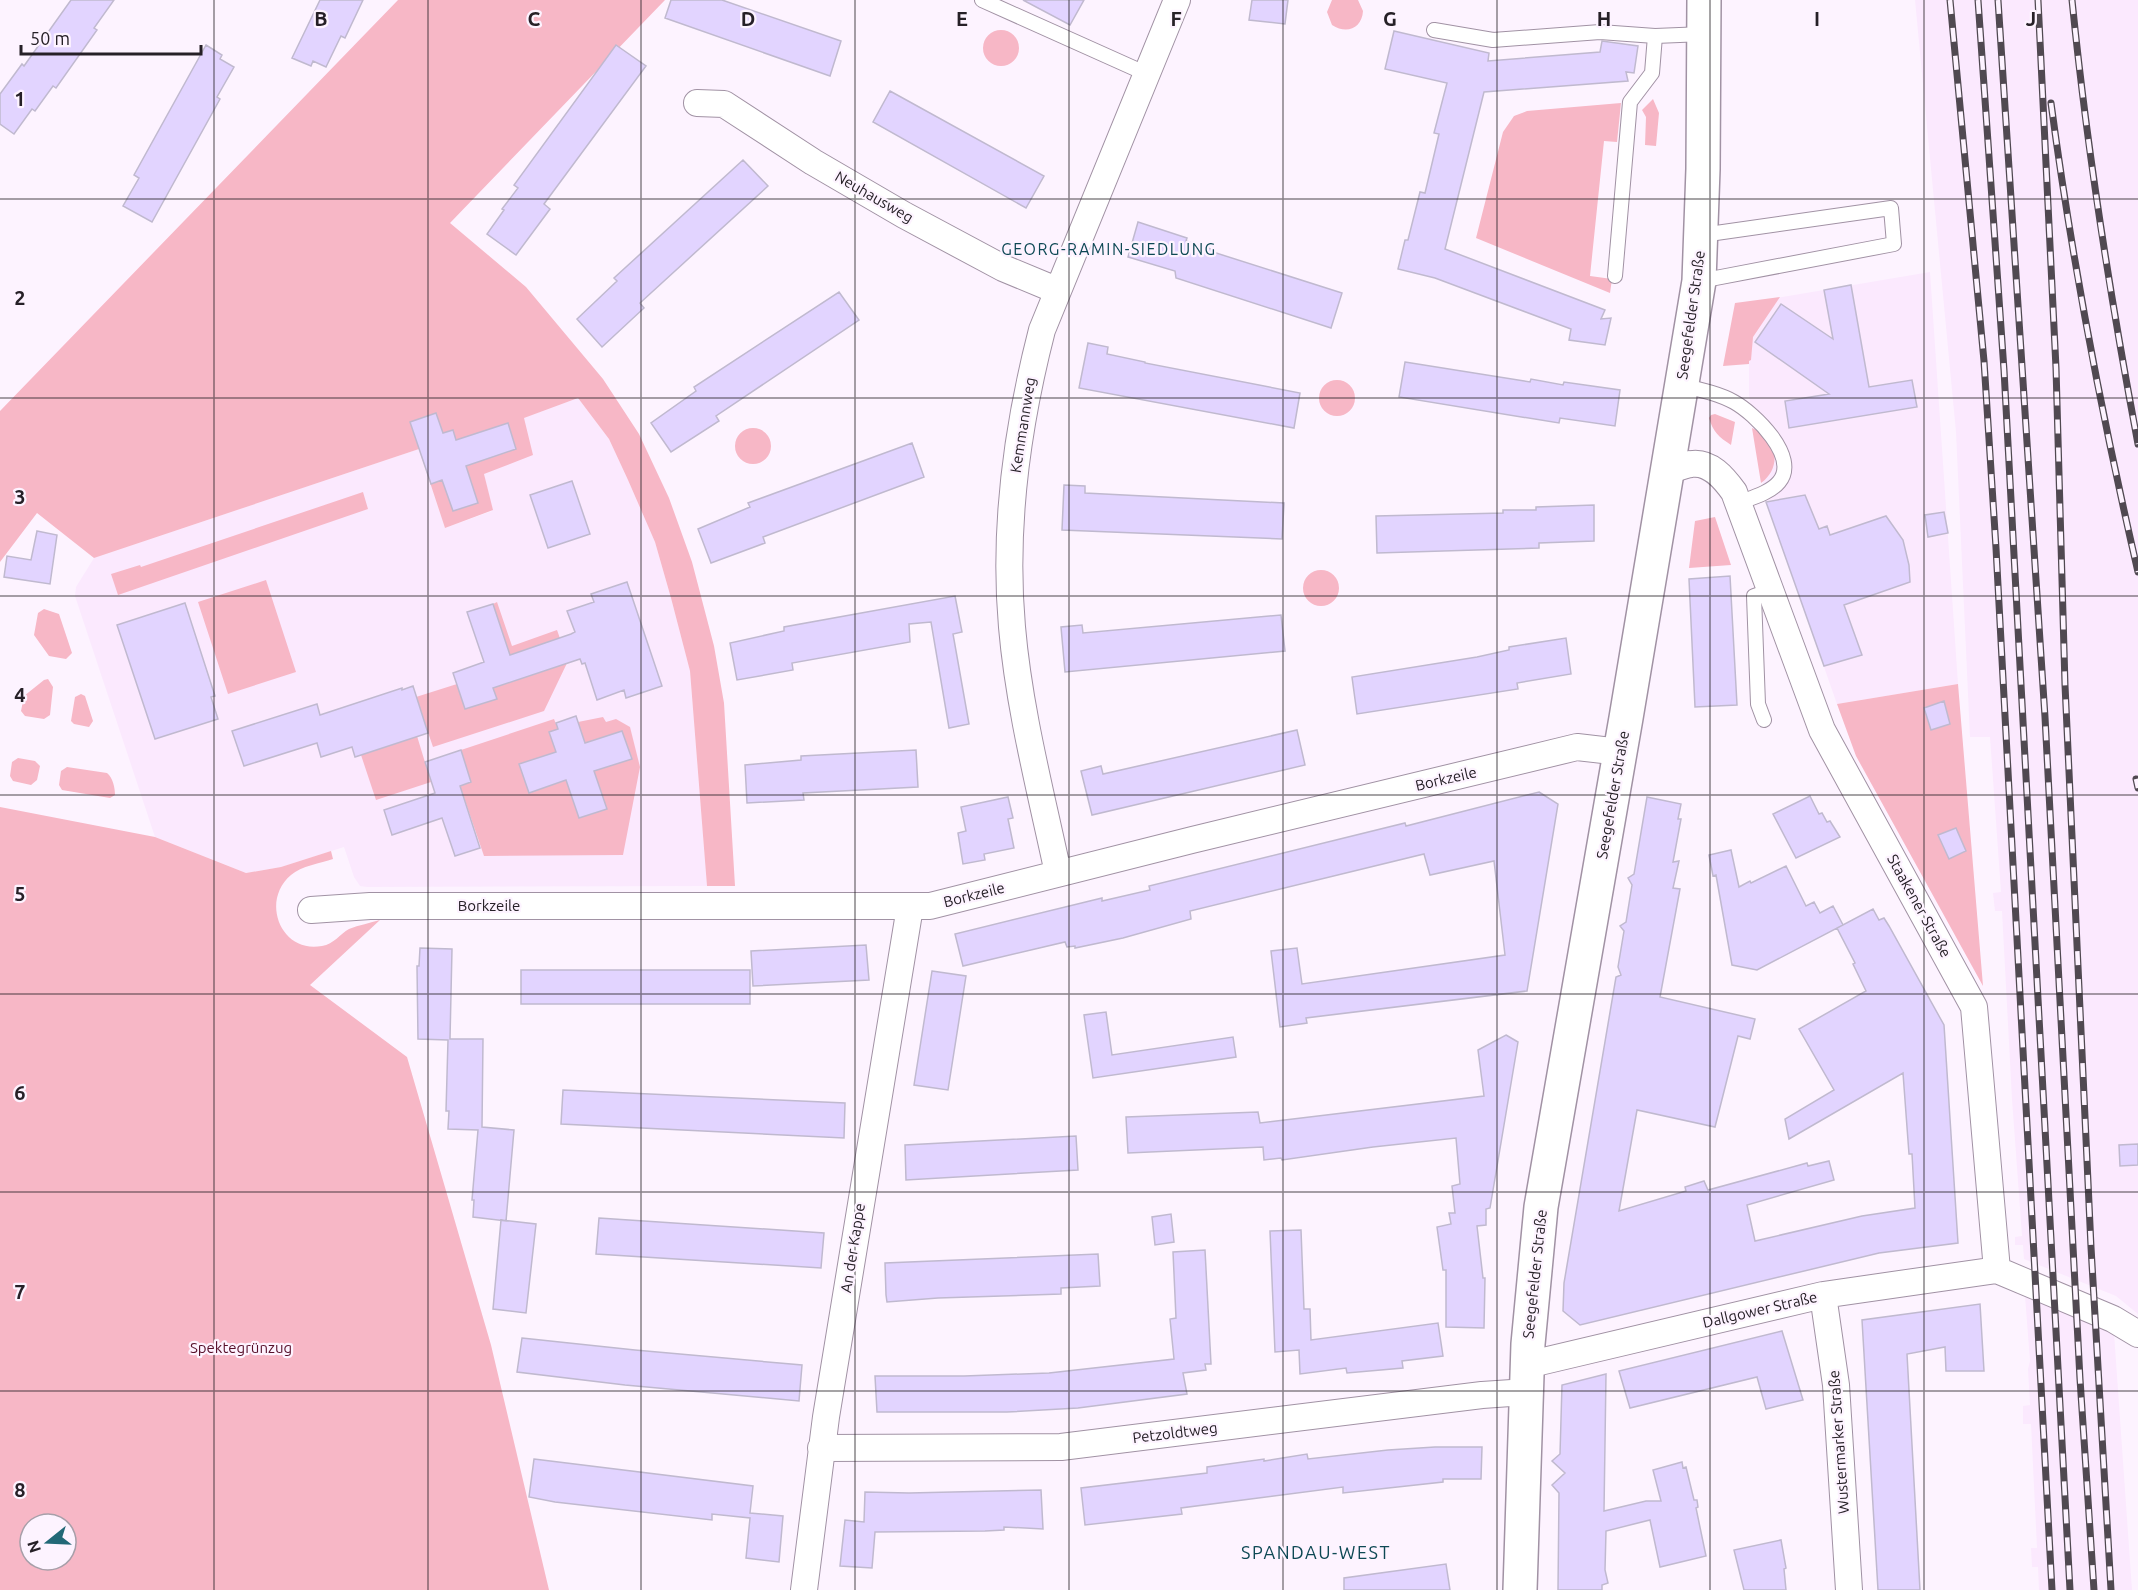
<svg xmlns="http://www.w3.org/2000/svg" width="2138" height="1590" font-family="Ubuntu,sans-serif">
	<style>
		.built { fill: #fbe9fe }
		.green { fill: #f7b7c6; fill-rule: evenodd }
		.building { fill: #e2d4ff; stroke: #c0b9cf; stroke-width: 1.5 }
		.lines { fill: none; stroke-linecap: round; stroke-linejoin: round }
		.lane-casing { stroke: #a192a4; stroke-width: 16 }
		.street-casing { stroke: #a192a4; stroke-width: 28 }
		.secondary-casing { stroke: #a192a4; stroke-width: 36 }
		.lane { stroke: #fff; stroke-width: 14 }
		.street { stroke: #fff; stroke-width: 26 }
		.secondary { stroke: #fff; stroke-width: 33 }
		.rail-casing { stroke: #504951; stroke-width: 7 }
		.rail { stroke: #fdf3ff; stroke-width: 4.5; stroke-dasharray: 14; stroke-linecap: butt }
		.grid { fill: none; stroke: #262027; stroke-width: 1.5; stroke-opacity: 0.55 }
		.labels { text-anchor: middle; stroke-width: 4.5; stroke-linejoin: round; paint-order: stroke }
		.street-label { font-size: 15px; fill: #262027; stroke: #fdf3ff }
		.park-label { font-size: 15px; fill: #570f2a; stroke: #fdf3ff }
		.neighbourhood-label { font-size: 16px; letter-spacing: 1.5px; fill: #0d4854; stroke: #fdf3ff }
		.quarter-label { font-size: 18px; letter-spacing: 1.5px; fill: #0d4854; stroke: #fdf3ff }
		.grid-label { font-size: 20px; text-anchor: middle; font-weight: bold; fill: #262027; stroke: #fdf3ff; stroke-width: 4.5; stroke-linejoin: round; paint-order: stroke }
	</style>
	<rect width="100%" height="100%" fill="#fdf3ff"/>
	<!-- built -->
	<path class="built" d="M 1915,0 L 2138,0 L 2138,1314 L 2116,1296 L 2024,1259 L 2023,1245 L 2015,1245 L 2015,1237 L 2022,1236 L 2012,1099 L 2002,911 L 1995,911 L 1993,893 L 2001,892 L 1990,737 L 1970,737 L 1956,432 Z
		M 1930,272 L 1958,684 L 1837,704 L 1766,502 L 1749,395 L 1749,330 L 1776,298 Z
		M 578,398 L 609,439 L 628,480 L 655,542 L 671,598 L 690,671 L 707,886 L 367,887 L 360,886 L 354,877 L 344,847 L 281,867 L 246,873 L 155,837 L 75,596 L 76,587 L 94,558 L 419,449 L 445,528 L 492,511 L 484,474 L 523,418 Z
		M 2025,1296 L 2114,1333 L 2132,1590 L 2039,1590 L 2038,1567 L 2032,1567 L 2031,1548 L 2037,1548 L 2031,1424 L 2023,1424 L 2023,1406 L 2030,1405 L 2028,1369 L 2030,1361 Z"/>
	<!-- green -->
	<path class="green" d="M 398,0 L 665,0 L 450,223 L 526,287 L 603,379 L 639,434 L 669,498 L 692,562 L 714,646 L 724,703 L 735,886 L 707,886 L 690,671 L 671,598 L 655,542 L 628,480 L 609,439 L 578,398 L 524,418 L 533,455 L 484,474 L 493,510 L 445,528 L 419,449 L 94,558 L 37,513 L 0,562 L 0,411 Z
		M 1332,0 L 1358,0 L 1363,11 C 1362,28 1347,35 1332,25 L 1327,12 Z
		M983 48a18 18 0 1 1 36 0a18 18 0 1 1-36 0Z
		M 1653,99 L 1659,113 L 1656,146 L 1645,145 L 1646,117 L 1642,110 Z
		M 1621,103 L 1617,142 L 1604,141 L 1590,276 L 1612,279 L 1610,293 L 1476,238 L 1503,132 L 1514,116 L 1527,111 Z
		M 1780,297 L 1753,337 L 1751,360 L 1749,361 L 1749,364 L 1723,366 L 1735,303 Z
		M1319 398a18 18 0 1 1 36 0a18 18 0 1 1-36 0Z
		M 1715,414 L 1735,422 L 1731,445 C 1719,437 1713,432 1709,418 L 1711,415 Z
		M 1752,428 C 1777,437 1783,467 1761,483 Z
		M735 446a18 18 0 1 1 36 0a18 18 0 1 1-36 0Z
		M 363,492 L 368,509 L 118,595 L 111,574 L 140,565 L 141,567 Z
		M 1715,517 L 1731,565 L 1689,568 L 1695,521 Z
		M1303 588a18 18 0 1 1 36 0a18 18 0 1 1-36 0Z
		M 266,580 L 296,672 L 228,694 L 198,602 Z
		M 497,602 L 512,646 L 557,630 L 568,661 L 544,711 L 433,747 L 416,697 L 457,684 L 466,709 L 496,699 L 493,688 L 555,667 L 546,643 L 510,655 L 493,604 Z
		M 44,609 L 59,614 L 72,653 L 66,659 L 49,656 L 34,635 L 38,613 Z
		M 48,679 L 53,687 L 50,715 L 44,719 L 25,716 L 21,711 L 24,696 L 44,680 Z
		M 1958,684 L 1983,986 L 1856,756 L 1837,704 Z
		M 81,694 L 85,696 L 93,721 L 89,727 L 74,724 L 71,721 L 75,697 Z
		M 603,717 L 606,722 L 616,719 L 630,727 L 640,767 L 623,855 L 484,856 L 460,786 L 471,782 L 461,750 L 554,719 L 558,729 L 549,732 L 556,752 L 519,764 L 529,793 L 566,780 L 579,818 L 606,809 L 594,771 L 632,758 L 622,731 L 585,743 L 578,722 Z
		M 417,736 L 431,782 L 376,800 L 361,755 Z
		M 18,758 L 35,761 L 40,766 L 37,780 L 31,785 L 13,781 L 10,776 L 12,762 Z
		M 67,767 L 107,773 C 113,778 115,788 115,795 L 110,798 L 62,790 L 59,785 L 61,771 Z
		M 0,807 L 155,837 L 246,873 L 281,867 L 331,851 L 333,859 C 321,863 301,866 291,875 C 260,901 281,954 322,946 C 334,944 340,934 349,929 C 359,925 370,923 380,920 L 310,985 L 407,1057 L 491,1345 L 549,1590 L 0,1590 ZM 30,1524 L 66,1524 L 66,1560 L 30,1560 Z"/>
	<!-- building -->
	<path class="building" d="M 71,0 L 114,0 L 94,28 L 97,30 L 56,88 L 53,86 L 35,111 L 32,109 L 14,134 L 0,124 L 0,94 L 22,64 L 24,66 Z
		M 320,0 L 363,0 L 345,38 L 341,36 L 326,67 L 313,61 L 311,66 L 292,58 Z
		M 671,0 L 722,0 L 841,41 L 830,76 L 665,18 Z
		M 1023,0 L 1084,0 L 1070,25 Z
		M 1252,0 L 1288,0 L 1285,24 L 1249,20 Z
		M 1394,31 L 1489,53 L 1488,61 L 1600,52 L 1602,41 L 1638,46 L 1634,73 L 1626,72 L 1628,81 L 1484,92 L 1445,249 L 1605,310 L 1601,319 L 1611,318 L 1605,345 L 1569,340 L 1571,329 L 1435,278 L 1398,269 L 1405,240 L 1408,240 L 1420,192 L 1425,193 L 1439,134 L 1434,133 L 1447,83 L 1385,69 Z
		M 206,45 L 222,55 L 220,59 L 234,67 L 217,97 L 220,99 L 152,222 L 123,206 L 139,178 L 134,175 Z
		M 616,45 L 646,66 L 544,204 L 550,209 L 516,255 L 487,234 L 504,210 L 502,209 L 518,188 L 514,185 Z
		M 890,91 L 1044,176 L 1026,208 L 873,122 Z
		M 743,160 L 768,186 L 640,303 L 644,308 L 602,347 L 577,319 L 617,281 L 614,278 Z
		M 1138,222 L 1187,238 L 1186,241 L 1214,250 L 1213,252 L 1342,293 L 1331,328 L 1176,278 L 1175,271 L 1128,257 Z
		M 1851,285 L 1869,387 L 1912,380 L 1917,407 L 1789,428 L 1785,401 L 1829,394 L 1755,342 L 1781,304 L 1833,339 L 1824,290 Z
		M 839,292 L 859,320 L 716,416 L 719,421 L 671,452 L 651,423 L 696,391 L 694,387 Z
		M 1088,343 L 1108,347 L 1107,354 L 1145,362 L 1145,363 L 1300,393 L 1294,428 L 1079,388 Z
		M 1405,362 L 1530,382 L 1531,379 L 1563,385 L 1564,382 L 1620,390 L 1615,426 L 1560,418 L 1559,423 L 1399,397 Z
		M 436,413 L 443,433 L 453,430 L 456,440 L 508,423 L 516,449 L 466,466 L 478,503 L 453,511 L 442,480 L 431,484 L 410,422 Z
		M 912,443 L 924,477 L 763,537 L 765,543 L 711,563 L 698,529 L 750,507 L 748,503 Z
		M 572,481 L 590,534 L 548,548 L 530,495 Z
		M 1064,485 L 1085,486 L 1085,493 L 1284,503 L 1282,539 L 1062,530 Z
		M 1805,495 L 1819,529 L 1827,526 L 1830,535 L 1886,516 L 1903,540 L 1909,565 L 1910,582 L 1844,605 L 1862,655 L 1824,666 L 1766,502 Z
		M 1594,505 L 1594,541 L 1539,543 L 1539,548 L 1377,553 L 1376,516 L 1503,513 L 1503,510 L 1536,510 L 1536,507 Z
		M 1944,512 L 1948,533 L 1928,537 L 1925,515 Z
		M 37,531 L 57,535 L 50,584 L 4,577 L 7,556 L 31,560 Z
		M 1730,576 L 1737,705 L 1695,707 L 1689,579 Z
		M 627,582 L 662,686 L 626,698 L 624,690 L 597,700 L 585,663 L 582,664 L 580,659 L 493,688 L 497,699 L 465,709 L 453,673 L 484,662 L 467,612 L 493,604 L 510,655 L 571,634 L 575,632 L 567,611 L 594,602 L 591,594 Z
		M 955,596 L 962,632 L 953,634 L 969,724 L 949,728 L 931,622 L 909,624 L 910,642 L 792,663 L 793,670 L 737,680 L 730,643 L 784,631 L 784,627 Z
		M 185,603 L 215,696 L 211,697 L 218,719 L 155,739 L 117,625 Z
		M 1281,615 L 1285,651 L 1065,672 L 1061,627 L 1082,625 L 1083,633 Z
		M 1566,638 L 1571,674 L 1517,683 L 1518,689 L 1357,714 L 1352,677 L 1477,657 L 1509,650 L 1509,647 Z
		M 413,686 L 428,733 L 355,757 L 352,747 L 321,757 L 317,743 L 244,766 L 232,731 L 317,704 L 320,715 L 402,688 L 402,690 Z
		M 1944,701 L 1950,724 L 1931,730 L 1924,708 Z
		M 576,716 L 585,743 L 622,731 L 632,759 L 594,771 L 607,809 L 579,818 L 566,780 L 529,793 L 519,764 L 556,752 L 549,732 L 558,729 L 556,723 Z
		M 1297,730 L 1305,765 L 1092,815 L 1081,771 L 1101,766 L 1103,774 Z
		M 461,750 L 471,782 L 460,786 L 480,848 L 455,856 L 442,818 L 392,835 L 384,810 L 435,793 L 425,762 Z
		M 916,750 L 918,787 L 803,793 L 804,800 L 747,803 L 745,765 L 801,760 L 801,756 Z
		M 1539,792 L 1558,804 L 1527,991 L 1306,1018 L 1307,1023 L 1280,1027 L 1271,951 L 1297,948 L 1302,984 L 1505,955 L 1494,861 L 1430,875 L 1424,854 L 1190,911 L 1191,919 L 1123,938 L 1075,948 L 1075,946 L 1067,947 L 1065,942 L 963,966 L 955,934 L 1102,898 L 1102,901 L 1150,890 L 1149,886 L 1405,823 L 1406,826 Z
		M 1810,796 L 1819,814 L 1822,813 L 1827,822 L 1830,821 L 1840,837 L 1796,858 L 1773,814 Z
		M 1008,797 L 1013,818 L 1008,819 L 1014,848 L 984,854 L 985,860 L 963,864 L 958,833 L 966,831 L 961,807 Z
		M 1647,797 L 1681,804 L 1678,819 L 1681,819 L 1673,862 L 1679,861 L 1673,888 L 1680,889 L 1660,997 L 1755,1019 L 1750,1039 L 1738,1036 L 1715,1127 L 1637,1110 L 1619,1211 L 1686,1191 L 1685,1187 L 1704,1181 L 1708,1190 L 1807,1163 L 1808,1166 L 1829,1161 L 1834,1180 L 1747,1205 L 1755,1241 L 1862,1216 L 1915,1208 L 1912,1154 L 1909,1154 L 1903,1073 L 1789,1139 L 1785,1119 L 1834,1090 L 1799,1029 L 1866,991 L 1853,964 L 1855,963 L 1837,928 L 1873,909 L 1879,920 L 1884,918 L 1889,926 L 1944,1025 L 1958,1243 L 1879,1253 L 1580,1325 L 1563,1311 L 1564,1283 L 1616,977 L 1621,975 L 1618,967 L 1624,931 L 1620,926 L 1626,922 L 1632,885 L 1628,878 L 1634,874 Z
		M 1956,828 L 1966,851 L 1949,859 L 1938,835 Z
		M 1731,850 L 1739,887 L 1750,881 L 1751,883 L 1786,866 L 1806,906 L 1814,902 L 1820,913 L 1833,906 L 1843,925 L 1757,970 L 1732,965 L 1716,875 L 1713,876 L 1709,855 Z
		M 866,945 L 869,980 L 753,986 L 751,951 Z
		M 420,948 L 452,949 L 450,1039 L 483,1039 L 482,1127 L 514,1130 L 506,1221 L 473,1217 L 474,1200 L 472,1200 L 478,1130 L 448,1129 L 449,1111 L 446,1111 L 448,1040 L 418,1039 L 417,966 L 419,966 Z
		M 521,970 L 750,970 L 750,1004 L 521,1004 Z
		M 932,971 L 966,976 L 948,1090 L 914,1085 Z
		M 1106,1012 L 1112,1055 L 1233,1037 L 1236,1057 L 1093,1078 L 1084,1015 Z
		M 1506,1035 L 1518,1042 L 1490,1208 L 1486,1209 L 1486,1225 L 1477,1226 L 1483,1278 L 1485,1278 L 1484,1328 L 1446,1327 L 1446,1270 L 1443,1270 L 1437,1227 L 1451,1224 L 1449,1213 L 1455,1213 L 1452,1186 L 1460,1184 L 1456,1138 L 1373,1147 L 1282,1160 L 1281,1158 L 1264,1160 L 1263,1147 L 1128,1153 L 1126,1117 L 1258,1112 L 1260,1123 L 1484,1096 L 1478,1050 Z
		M 563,1090 L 845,1103 L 844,1138 L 561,1124 Z
		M 1076,1136 L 1078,1170 L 906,1180 L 905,1145 Z
		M 2138,1144 L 2138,1165 L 2120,1166 L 2119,1145 Z
		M 1171,1214 L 1174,1242 L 1155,1245 L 1152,1217 Z
		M 599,1218 L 824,1233 L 821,1268 L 596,1254 Z
		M 501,1220 L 536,1224 L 526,1313 L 493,1309 Z
		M 1301,1230 L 1304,1309 L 1310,1309 L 1311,1340 L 1438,1323 L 1443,1356 L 1402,1361 L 1403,1368 L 1347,1373 L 1346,1368 L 1300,1374 L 1299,1350 L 1275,1352 L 1270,1231 Z
		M 1205,1250 L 1211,1364 L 1205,1364 L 1206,1370 L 1183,1373 L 1187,1394 L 1078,1408 L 1007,1412 L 877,1412 L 875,1376 L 964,1376 L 1049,1373 L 1174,1359 L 1170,1319 L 1176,1318 L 1173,1252 Z
		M 1098,1254 L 1100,1286 L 1061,1288 L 1061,1294 L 938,1298 L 887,1302 L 886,1295 L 885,1263 Z
		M 1980,1304 L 1984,1371 L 1946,1371 L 1945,1347 L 1907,1354 L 1920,1590 L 1878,1590 L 1862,1320 Z
		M 1782,1331 L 1803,1400 L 1766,1409 L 1757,1377 L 1630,1408 L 1619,1371 Z
		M 522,1338 L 635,1350 L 802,1365 L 799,1401 L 625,1385 L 517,1372 Z
		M 1606,1374 L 1604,1511 L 1646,1501 L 1661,1501 L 1653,1470 L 1682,1462 L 1683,1468 L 1686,1467 L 1694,1500 L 1697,1500 L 1698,1507 L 1696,1508 L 1706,1556 L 1660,1567 L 1650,1520 L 1606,1531 L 1605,1570 L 1608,1583 L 1602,1585 L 1602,1590 L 1558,1590 L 1559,1493 L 1552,1485 L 1565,1473 L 1552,1461 L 1560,1454 L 1562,1385 Z
		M 1435,1447 L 1482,1447 L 1481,1479 L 1443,1479 L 1443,1482 L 1343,1493 L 1343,1487 L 1181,1508 L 1182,1514 L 1085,1525 L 1081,1488 L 1207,1473 L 1207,1467 L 1264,1459 L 1264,1461 L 1307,1454 L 1308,1459 L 1388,1450 Z
		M 534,1459 L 753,1486 L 750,1513 L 783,1516 L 779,1562 L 746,1558 L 750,1518 L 712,1514 L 712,1520 L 555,1502 L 529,1497 Z
		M 1041,1490 L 1043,1529 L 1004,1527 L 1004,1530 L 985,1531 L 875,1532 L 872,1568 L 840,1566 L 845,1520 L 864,1522 L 865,1492 L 909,1493 Z
		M 1781,1540 L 1786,1568 L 1784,1569 L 1786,1590 L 1744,1590 L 1734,1550 Z
		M 1446,1564 L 1450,1590 L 1344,1590 L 1344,1578 Z"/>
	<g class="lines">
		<!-- lane casing -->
		<g class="lane-casing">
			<path id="lane" d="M 982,0 L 1147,74
				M 1434,30 L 1493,40 L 1600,32 L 1655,36
				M 1615,276 L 1630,102 L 1652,73 L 1655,36 L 1704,34
				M 1700,281 L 1894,244 L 1891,208 L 1702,235
				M 1681,386 C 1699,389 1718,393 1734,402 C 1754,413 1800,457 1779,482 C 1770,493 1751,498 1738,503
				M 1764,720 L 1758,704 L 1754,596 L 1771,590"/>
		</g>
		<!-- street casing -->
		<g class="street-casing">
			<path id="street" d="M 697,103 L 724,104 L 813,162 L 904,215 L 1003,268 L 1056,290
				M 1667,471 C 1675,469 1683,465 1691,464 C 1710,461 1724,478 1734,492 L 1822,730 L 1974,1007 L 1997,1270
				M 1058,873 C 1041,793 1019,709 1012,627 C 1003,527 1017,427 1042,330 L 1177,0
				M 311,910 L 370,906 L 930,906 L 1192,840 L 1577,747 L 1620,752
				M 1997,1270 L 2113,1319 L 2138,1334
				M 1823,1295 L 1836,1385 L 1849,1590
				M 1527,1365 L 1823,1295 L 1997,1270
				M 821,1448 L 1061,1447 L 1482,1395 L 1527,1392
				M 804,1590 L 826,1417 L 910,907"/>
		</g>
		<!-- secondary casing -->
		<g class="secondary-casing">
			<path id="secondary" d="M 1520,1590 L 1528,1344 L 1541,1207 L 1626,718 L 1699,281 L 1703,169 L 1704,0"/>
		</g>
		<!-- lane -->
		<use href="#lane" class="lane"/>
		<!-- street -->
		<use href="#street" class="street"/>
		<!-- secondary -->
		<use href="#secondary" class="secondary"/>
		<!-- rail casing -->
		<g class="rail-casing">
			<path id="rail" d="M 1950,0 L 1984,361 L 1996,548 L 2052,1590
				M 1978,0 L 2004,370 L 2070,1590
				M 1998,0 L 2045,717 L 2080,1379 L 2094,1590
				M 2038,0 L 2056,368 L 2065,685 L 2081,1031 L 2091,1247 L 2111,1590
				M 2072,0 C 2087,150 2110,296 2138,444
				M 2051,103 C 2072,261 2102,417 2138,572
				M 2136,779 L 2138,788"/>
		</g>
		<!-- rail -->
		<use href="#rail" class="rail"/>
	</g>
	<!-- grid -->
	<path class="grid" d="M 214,0 L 214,1590M 428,0 L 428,1590M 641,0 L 641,1590M 855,0 L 855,1590M 1069,0 L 1069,1590M 1283,0 L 1283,1590M 1497,0 L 1497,1590M 1710,0 L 1710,1590M 1924,0 L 1924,1590M 0,199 L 2138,199M 0,398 L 2138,398M 0,596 L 2138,596M 0,795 L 2138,795M 0,994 L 2138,994M 0,1192 L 2138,1192M 0,1391 L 2138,1391"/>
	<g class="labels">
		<!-- street labels -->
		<g class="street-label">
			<text transform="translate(874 197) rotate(30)" y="5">Neuhausweg</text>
			<text transform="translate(1691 315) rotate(-82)" y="5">Seegefelder Straße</text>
			<text transform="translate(1023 425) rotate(-81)" y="5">Kemmannweg</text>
			<text transform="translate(1446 779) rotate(-13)" y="5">Borkzeile</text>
			<text transform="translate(1613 795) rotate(-80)" y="5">Seegefelder Straße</text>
			<text transform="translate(974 895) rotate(-14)" y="5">Borkzeile</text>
			<text x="489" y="911">Borkzeile</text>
			<text transform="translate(1919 906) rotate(61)" y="5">Staakener Straße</text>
			<text transform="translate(853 1248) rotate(-81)" y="5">An der Kappe</text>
			<text transform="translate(1535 1274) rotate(-84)" y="5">Seegefelder Straße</text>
			<text transform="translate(1760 1310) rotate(-13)" y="5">Dallgower Straße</text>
			<text transform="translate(1175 1433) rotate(-7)" y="5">Petzoldtweg</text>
			<text transform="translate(1839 1442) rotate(-94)" y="5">Wustermarker Straße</text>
		</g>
		<!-- park labels -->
		<g class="park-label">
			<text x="241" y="1353">Spektegrünzug</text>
		</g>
		<!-- neighbourhood labels -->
		<g class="neighbourhood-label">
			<text x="1109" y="255">GEORG-RAMIN-SIEDLUNG</text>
		</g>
		<!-- quarter labels -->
		<g class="quarter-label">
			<text x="1316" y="1559">SPANDAU-WEST</text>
		</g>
	</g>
	<g class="grid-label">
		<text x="321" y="26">B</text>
		<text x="534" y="26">C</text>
		<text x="748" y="26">D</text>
		<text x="962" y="26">E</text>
		<text x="1176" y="26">F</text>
		<text x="1390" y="26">G</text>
		<text x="1604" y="26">H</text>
		<text x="1817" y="26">I</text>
		<text x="2031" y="26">J</text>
		<text x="20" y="106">1</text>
		<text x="20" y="305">2</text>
		<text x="20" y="504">3</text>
		<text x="20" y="702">4</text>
		<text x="20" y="901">5</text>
		<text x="20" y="1100">6</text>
		<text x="20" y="1299">7</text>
		<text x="20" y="1497">8</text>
	</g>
	<!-- north arrow -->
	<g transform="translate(48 1542) rotate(252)"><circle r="28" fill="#fdf3ff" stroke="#a79fa9" stroke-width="1.5"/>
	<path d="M0-4.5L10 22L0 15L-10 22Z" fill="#226877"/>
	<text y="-9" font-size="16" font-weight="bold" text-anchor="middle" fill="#262027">N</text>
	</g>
	<!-- scale -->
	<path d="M21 45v9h180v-9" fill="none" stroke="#262027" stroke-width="3"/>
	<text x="30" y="45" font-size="18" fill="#262027" stroke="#fdf3ff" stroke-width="4.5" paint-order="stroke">50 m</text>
</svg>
